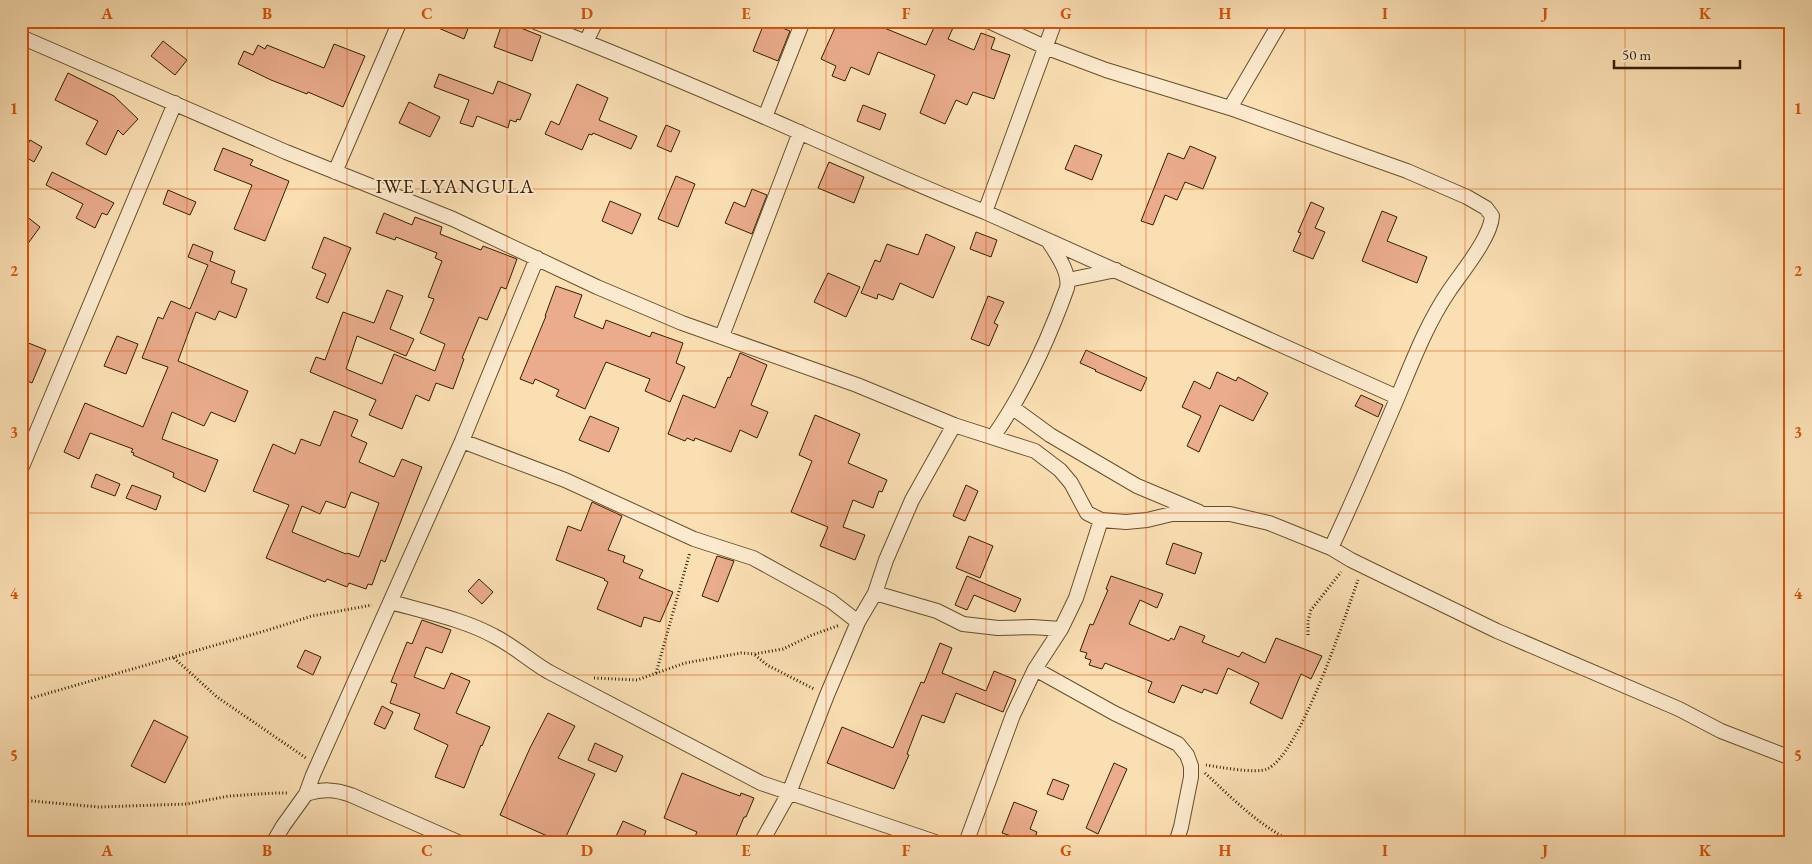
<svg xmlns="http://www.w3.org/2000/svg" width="1812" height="864" font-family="'EB Garamond',serif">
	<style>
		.building { fill: #eaac8c; stroke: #331f02; fill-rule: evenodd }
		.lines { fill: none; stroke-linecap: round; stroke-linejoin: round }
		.street-casing { stroke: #654f2e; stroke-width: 16 }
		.path { stroke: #331f02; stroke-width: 3; stroke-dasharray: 1 2.5; stroke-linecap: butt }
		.street { stroke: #fceace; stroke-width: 14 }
		.grid { fill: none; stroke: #d6530b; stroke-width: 1; stroke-opacity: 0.55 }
		.labels { text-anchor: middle; stroke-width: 4; stroke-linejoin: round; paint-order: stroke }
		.quarter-label { font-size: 20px; letter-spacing: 1px; fill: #331f02; stroke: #fceace }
		.neatline { fill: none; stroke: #d6530b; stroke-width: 2 }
		.grid-label { font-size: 16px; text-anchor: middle; font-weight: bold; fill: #d6530b }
	</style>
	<rect width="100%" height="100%" fill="#fadfb3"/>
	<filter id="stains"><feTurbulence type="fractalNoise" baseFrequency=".004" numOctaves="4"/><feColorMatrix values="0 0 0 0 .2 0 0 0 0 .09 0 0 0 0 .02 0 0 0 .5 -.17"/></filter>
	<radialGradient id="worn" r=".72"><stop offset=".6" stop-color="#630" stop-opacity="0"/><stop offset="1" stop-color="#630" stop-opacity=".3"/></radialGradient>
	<!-- building -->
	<path class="building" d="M 422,21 L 471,21 L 464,39 Z
		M 503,21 L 541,36 L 532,61 L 494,47 Z
		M 765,21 L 790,31 L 778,61 L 753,51 Z
		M 838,21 L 867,21 L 926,45 L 937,21 L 956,21 L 948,39 L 974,50 L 981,33 L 995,38 L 991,49 L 1010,55 L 994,99 L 973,92 L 967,105 L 956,100 L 945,124 L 920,113 L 935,75 L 878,52 L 869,75 L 851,67 L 845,81 L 832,76 L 836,66 L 821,59 Z
		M 163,41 L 187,60 L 175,75 L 151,56 Z
		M 334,44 L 365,56 L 343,107 L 308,92 L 307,94 L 271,80 L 238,64 L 244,51 L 253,55 L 258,45 L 265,49 L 267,45 L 324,68 Z
		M 68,73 L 114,96 L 138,119 L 123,135 L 118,130 L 106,155 L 86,144 L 98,121 L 55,100 Z
		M 439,74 L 493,94 L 498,81 L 531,94 L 520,120 L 517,119 L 516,122 L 510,120 L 508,128 L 477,116 L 473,127 L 460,123 L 469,100 L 434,87 Z
		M 577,84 L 608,98 L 599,120 L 637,136 L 631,149 L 593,133 L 592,135 L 589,134 L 582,150 L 545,134 L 551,121 L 559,125 Z
		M 409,102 L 440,117 L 430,137 L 399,123 Z
		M 863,105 L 886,114 L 880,130 L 857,121 Z
		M 666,125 L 680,131 L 671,152 L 657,146 Z
		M 30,140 L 42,147 L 34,162 L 22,155 Z
		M 1075,145 L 1102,155 L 1092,180 L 1065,169 Z
		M 1190,146 L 1216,157 L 1203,189 L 1185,182 L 1177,200 L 1165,195 L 1153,225 L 1141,221 L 1168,153 L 1184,159 Z
		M 223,148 L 253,160 L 250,165 L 289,181 L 265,241 L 234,229 L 252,185 L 214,170 Z
		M 829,162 L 864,177 L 854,203 L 818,188 Z
		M 52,172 L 114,203 L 107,215 L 102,213 L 95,228 L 76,218 L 83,204 L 46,185 Z
		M 676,176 L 695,184 L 678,227 L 658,219 Z
		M 752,189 L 767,195 L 752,234 L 725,223 L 734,202 L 745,207 Z
		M 168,190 L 196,202 L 190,215 L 163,204 Z
		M 610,201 L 641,214 L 632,234 L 602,221 Z
		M 1311,202 L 1324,208 L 1315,228 L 1325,232 L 1313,259 L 1293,251 L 1301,233 L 1298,232 Z
		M 1382,211 L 1397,217 L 1387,241 L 1427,257 L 1417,283 L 1362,261 Z
		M 21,212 L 40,227 L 21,253 Z
		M 384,213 L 412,225 L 415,217 L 442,227 L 440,234 L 481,250 L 483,246 L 517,259 L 506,289 L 501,287 L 487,320 L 479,317 L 462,358 L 464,359 L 453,389 L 436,383 L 429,401 L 416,395 L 402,429 L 369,415 L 376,400 L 310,372 L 316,357 L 325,360 L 343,312 L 374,323 L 387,290 L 403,296 L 390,329 L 414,339 L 406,356 L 357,336 L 346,369 L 382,384 L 394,354 L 435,371 L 445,344 L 420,333 L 434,299 L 428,297 L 442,261 L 435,258 L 437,253 L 396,237 L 395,240 L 376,233 Z
		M 976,232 L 997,240 L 991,257 L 970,249 Z
		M 926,234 L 955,247 L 933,298 L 900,283 L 893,300 L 878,294 L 877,299 L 861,293 L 875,260 L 880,262 L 887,244 L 918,255 Z
		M 324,237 L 351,248 L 328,303 L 316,298 L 326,274 L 312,268 Z
		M 193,244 L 213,252 L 210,261 L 235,271 L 231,283 L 247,289 L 236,318 L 219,311 L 215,320 L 196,312 L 178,361 L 248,391 L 235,422 L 211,412 L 204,426 L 172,412 L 162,439 L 218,460 L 205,492 L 173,477 L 174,473 L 133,455 L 134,453 L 131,452 L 133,449 L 90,433 L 79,459 L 64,452 L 85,403 L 143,427 L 168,367 L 142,358 L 158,317 L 163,319 L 171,301 L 190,309 L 208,265 L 188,257 Z
		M 828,273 L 860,287 L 846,317 L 814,302 Z
		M 556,286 L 582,295 L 574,317 L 603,329 L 606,320 L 650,337 L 652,332 L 683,343 L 676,363 L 685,367 L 670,402 L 645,391 L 650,379 L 606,362 L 585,409 L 556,396 L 559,390 L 535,379 L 533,384 L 520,379 L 546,316 L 545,316 Z
		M 988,296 L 1004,302 L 994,323 L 998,325 L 989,346 L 971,339 Z
		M 117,336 L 138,344 L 126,374 L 104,366 Z
		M 21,340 L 46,350 L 32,383 L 21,378 Z
		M 1086,350 L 1147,378 L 1141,391 L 1095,371 L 1096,370 L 1080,363 Z
		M 740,353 L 767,365 L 751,405 L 768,412 L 757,438 L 740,430 L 731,452 L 695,438 L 694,441 L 687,438 L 685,441 L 668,434 L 683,395 L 715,408 L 728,377 L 730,378 Z
		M 1217,372 L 1236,381 L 1238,377 L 1268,393 L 1253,421 L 1220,405 L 1199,452 L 1187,446 L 1201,416 L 1182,407 L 1194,381 L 1210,389 Z
		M 1361,395 L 1383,405 L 1378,417 L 1355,406 Z
		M 334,411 L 358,420 L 351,436 L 367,443 L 359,462 L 394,477 L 402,459 L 422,467 L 385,562 L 381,560 L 372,585 L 368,584 L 366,589 L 349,583 L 347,587 L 327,579 L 325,582 L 266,558 L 289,505 L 253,491 L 273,444 L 295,454 L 301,439 L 320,446 ZM 351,492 L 379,503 L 359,557 L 347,553 L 346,554 L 292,532 L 302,506 L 320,514 L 326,501 L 345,508 Z
		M 815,415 L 860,434 L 848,463 L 887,480 L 882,492 L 879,491 L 873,508 L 853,500 L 843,527 L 865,535 L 855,560 L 820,546 L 828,527 L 791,512 L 812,461 L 799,455 Z
		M 590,416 L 619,428 L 609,452 L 579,440 Z
		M 96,474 L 120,484 L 115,496 L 91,487 Z
		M 132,485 L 161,496 L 156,510 L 126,498 Z
		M 966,485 L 978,491 L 965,521 L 953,516 Z
		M 592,502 L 622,516 L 608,550 L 625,556 L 623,562 L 643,570 L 639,578 L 673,592 L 660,622 L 644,617 L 641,627 L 597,609 L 608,582 L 604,580 L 605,579 L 556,560 L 568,526 L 581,531 Z
		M 969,536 L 993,546 L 980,578 L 956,568 Z
		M 1173,543 L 1202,553 L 1195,574 L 1166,564 Z
		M 717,556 L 734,561 L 718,602 L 702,596 Z
		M 967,576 L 1021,599 L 1015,612 L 974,595 L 967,610 L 955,605 Z
		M 1111,576 L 1163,594 L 1157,608 L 1140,600 L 1129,624 L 1169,641 L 1171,638 L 1174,640 L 1180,626 L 1205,636 L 1202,642 L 1239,657 L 1242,652 L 1265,663 L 1276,638 L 1322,656 L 1311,679 L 1301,674 L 1282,719 L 1250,703 L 1259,683 L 1228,668 L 1217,694 L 1204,689 L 1202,693 L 1182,685 L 1174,703 L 1148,692 L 1152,682 L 1105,663 L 1102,669 L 1089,665 L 1091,660 L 1085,658 L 1087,653 L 1080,651 L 1090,624 L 1093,625 L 1108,590 L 1106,589 Z
		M 479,579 L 493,592 L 482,604 L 468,591 Z
		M 422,620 L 451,630 L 442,653 L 426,647 L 414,677 L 444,689 L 451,673 L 470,681 L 456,713 L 490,727 L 482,746 L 481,745 L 464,788 L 435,777 L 448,745 L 414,729 L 420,714 L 390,703 L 397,684 L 391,682 L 407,642 L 412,644 Z
		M 940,643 L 952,648 L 942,673 L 986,691 L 994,671 L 1016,680 L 1003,712 L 956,693 L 944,723 L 922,715 L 907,754 L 909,755 L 894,789 L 827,763 L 842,727 L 893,748 L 921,682 L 924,683 Z
		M 305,650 L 321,657 L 313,675 L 297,667 Z
		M 382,706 L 393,712 L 385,729 L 374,724 Z
		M 548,713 L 575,726 L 558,758 L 595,774 L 563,843 L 500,815 L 530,748 Z
		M 154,720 L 188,737 L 165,783 L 131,766 Z
		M 595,743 L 623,756 L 616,772 L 588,760 Z
		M 1114,763 L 1127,769 L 1098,834 L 1086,828 Z
		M 682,773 L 721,789 L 740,796 L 741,793 L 754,798 L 746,817 L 744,817 L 733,843 L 692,843 L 697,832 L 664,818 Z
		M 1053,779 L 1069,785 L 1063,800 L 1047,794 Z
		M 1014,802 L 1037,811 L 1030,829 L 1037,832 L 1033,843 L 1002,833 Z
		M 623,821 L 646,831 L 641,843 L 613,843 Z"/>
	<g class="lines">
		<!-- street casing -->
		<g class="street-casing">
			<path id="street" d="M 533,21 C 623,56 713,94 801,133 C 863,160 923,188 985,212 L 1397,397
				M 988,21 L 1045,47 L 1106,70 L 1230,108 L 1407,171 L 1467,197 L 1486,208 L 1492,216 C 1491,237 1462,272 1449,291 C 1426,325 1412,363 1396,401 C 1375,450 1354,499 1331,548
				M 21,37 L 286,152 L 453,219 L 597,287 L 682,323 L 857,385 L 954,425 L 1035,451 L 1060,470 L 1071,483 L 1087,513 L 1101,520 L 1126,522 L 1147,520 L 1172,514 L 1230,514 L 1269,523 L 1331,548 L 1351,560 L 1497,631 L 1679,709 L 1721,731 L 1791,758
				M 586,42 L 596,21
				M 1230,108 L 1281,21
				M 765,117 L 803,21
				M 335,172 L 400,21
				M 985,212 L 1055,21
				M 1068,280 L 1116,270
				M 722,336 L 800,132
				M 1013,408 L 1050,435 L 1137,486 L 1199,512
				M 993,437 C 1025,391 1048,341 1067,288 C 1070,272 1057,255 1049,242
				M 462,441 L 565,480 L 694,539 L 753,558 L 831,601 L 858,622
				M 21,469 L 175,103
				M 875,593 L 937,611 L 963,624 L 998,628 L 1032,627 L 1061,629
				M 391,602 C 425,612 463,619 494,636 C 514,646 530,661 549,672 L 761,783 L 938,843
				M 1035,669 L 1114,713 L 1178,744 L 1187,755 L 1191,766 L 1191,777 L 1181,827 L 1176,843
				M 306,794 L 313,775 L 462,441 L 537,258
				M 273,843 L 283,826 L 306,794 C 323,789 334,789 351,795 L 460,843
				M 761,843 L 789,793 L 827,695 L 858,622 L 875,593 L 886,560 L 912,500 L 954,425
				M 966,843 L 1013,715 L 1035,669 L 1061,629 L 1076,598 L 1101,520"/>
		</g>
		<!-- path -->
		<path class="path" d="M 1308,635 L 1308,621 L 1311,610 L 1341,572
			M 755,655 L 767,665 L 814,689
			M 174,658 L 217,697 L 306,758
			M 656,673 L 690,552
			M 594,678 L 637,680 L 685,663 L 741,653 L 754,654 L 783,649 L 812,635 L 840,625
			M 21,701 L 268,630 L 312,616 L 372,605
			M 1206,765 C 1219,767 1256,774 1267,769 C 1300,755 1345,616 1358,580
			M 1205,773 C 1233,799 1259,826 1295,843
			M 21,800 L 99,807 L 187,804 L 229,796 L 275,793 L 289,793"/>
		<!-- street -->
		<use href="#street" class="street"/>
	</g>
	<!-- grid -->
	<path class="grid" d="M 187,21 L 187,843M 347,21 L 347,843M 507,21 L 507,843M 666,21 L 666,843M 826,21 L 826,843M 986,21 L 986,843M 1146,21 L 1146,843M 1305,21 L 1305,843M 1465,21 L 1465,843M 1625,21 L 1625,843M 21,189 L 1791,189M 21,351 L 1791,351M 21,513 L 1791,513M 21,675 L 1791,675"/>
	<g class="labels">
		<!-- quarter labels -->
		<g class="quarter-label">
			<text x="455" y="193">IWE LYANGULA</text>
		</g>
	</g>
	<!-- margin -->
	<rect width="1812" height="864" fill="none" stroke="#fadfb3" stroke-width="55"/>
	<!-- scale -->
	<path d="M1614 60v8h126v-8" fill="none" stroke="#331f02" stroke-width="2.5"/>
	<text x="1622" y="60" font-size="15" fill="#331f02" stroke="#fceace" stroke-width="4" paint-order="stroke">50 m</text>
	<rect x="28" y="28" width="1756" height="808" class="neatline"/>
	<g class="grid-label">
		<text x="107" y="19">A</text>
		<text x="267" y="19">B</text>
		<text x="427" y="19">C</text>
		<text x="587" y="19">D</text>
		<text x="746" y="19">E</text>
		<text x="906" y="19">F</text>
		<text x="1066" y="19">G</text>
		<text x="1225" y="19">H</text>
		<text x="1385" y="19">I</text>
		<text x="1545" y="19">J</text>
		<text x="1705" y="19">K</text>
		<text x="14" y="114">1</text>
		<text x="1798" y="114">1</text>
		<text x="14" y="276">2</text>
		<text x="1798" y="276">2</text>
		<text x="14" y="438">3</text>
		<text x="1798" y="438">3</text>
		<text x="14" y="599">4</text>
		<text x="1798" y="599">4</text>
		<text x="14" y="761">5</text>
		<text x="1798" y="761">5</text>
		<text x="107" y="856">A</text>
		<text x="267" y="856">B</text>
		<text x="427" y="856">C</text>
		<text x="587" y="856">D</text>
		<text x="746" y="856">E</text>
		<text x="906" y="856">F</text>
		<text x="1066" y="856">G</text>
		<text x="1225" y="856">H</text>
		<text x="1385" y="856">I</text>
		<text x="1545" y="856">J</text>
		<text x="1705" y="856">K</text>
	</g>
	<rect width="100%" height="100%" filter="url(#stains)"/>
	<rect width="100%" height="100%" fill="url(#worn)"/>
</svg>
